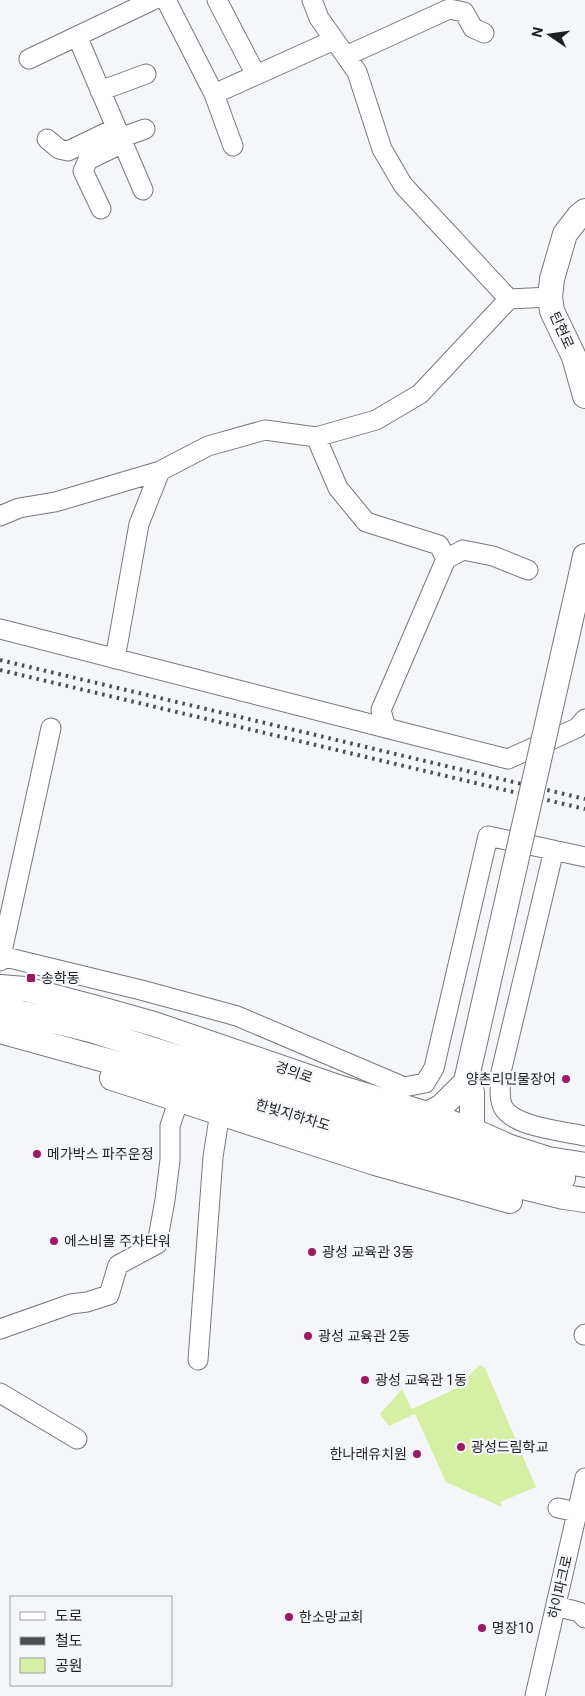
<svg xmlns="http://www.w3.org/2000/svg" width="585" height="1696" font-family="Roboto,'Noto Sans KR',sans-serif">
	<style>
		.green { fill: #d6f0a3 }
		.lines { fill: none; stroke-linecap: round; stroke-linejoin: round }
		.minor-casing { stroke: #77787a; stroke-width: 21 }
		.major-casing { stroke: #77787a; stroke-width: 26 }
		.minor { stroke: #fff; stroke-width: 19 }
		.major { stroke: #fff; stroke-width: 24 }
		.rail { stroke: #4c4d4e; stroke-width: 4; stroke-dasharray: 2.5 5; stroke-linecap: butt }
		.major-bridge-casing { stroke: #77787a; stroke-width: 26; stroke-linecap: butt }
		.major-bridge { stroke: #fff; stroke-width: 24 }
		.poi-dot { fill: #9f1663; stroke: #f5f6f9; stroke-width: 2 }
		.labels { text-anchor: middle; stroke-width: 4.5; stroke-linejoin: round; paint-order: stroke }
		.street-label { font-size: 14px; fill: #1f2021; stroke: #f5f6f9 }
		.poi-label { font-size: 14px; fill: #1f2021; stroke: #f5f6f9; text-anchor: start }
	</style>
	<rect width="100%" height="100%" fill="#f5f6f9"/>
	<!-- green -->
	<path class="green" d="M 480,1365 L 485,1368 L 536,1487 L 500,1502 L 502,1507 L 446,1482 L 415,1414 L 389,1426 L 380,1414 L 402,1389 L 412,1409 L 455,1389 Z"/>
	<g class="lines">
		<!-- minor casing -->
		<g class="minor-casing">
			<path id="minor" d="M 166,0 L 214,94 L 334,40
				M 217,0 L 256,75
				M 312,0 L 319,18 L 357,72 L 382,149 L 403,185 L 509,299 L 550,297
				M 77,36 L 143,190
				M 346,56 L 449,9 L 464,12 L 473,28 L 484,33
				M 29,59 L 153,0
				M 100,91 L 146,74
				M 214,94 L 233,146
				M 120,138 L 145,129
				M 47,139 L 59,149 L 68,151 L 116,128
				M 101,209 L 83,171 L 88,160 L 123,143
				M 316,437 L 338,488 L 366,522 L 439,545 L 446,559 L 381,710 L 386,728 L 508,759 L 577,728 L 585,719
				M 0,516 L 19,508 L 55,502 L 160,471 L 208,446 L 265,430 L 316,437 L 376,420 L 420,394 L 509,299
				M 446,559 L 463,550 L 493,556 L 528,570
				M 0,629 L 386,728
				M 115,659 L 139,524 L 160,471
				M 554,850 L 501,1072 C 501,1082 498,1097 503,1107 C 513,1127 564,1131 585,1136
				M 1,956 L 51,728
				M 0,961 L 1,956 L 141,990 L 237,1016 L 404,1087 L 425,1083 L 434,1068 L 488,836 L 585,857
				M 0,1329 L 71,1304 L 87,1302 L 109,1295 L 118,1265 L 157,1244 L 165,1200 L 170,1160 L 170,1126 L 179,1099
				M 584,1335 L 585,1334
				M 198,1360 L 213,1157 L 220,1112
				M 0,1393 L 77,1439
				M 558,1508 L 577,1512
				M 556,1606 L 579,1612 L 585,1618
				M 535,1696 L 585,1478"/>
		</g>
		<!-- major casing -->
		<g class="major-casing">
			<path id="major" d="M 585,211 L 579,216 L 565,234 L 552,279 L 550,297 L 552,311 L 574,357 L 585,396
				M 581,575 L 585,556
				M 0,987 L 25,989 L 101,1009 L 154,1024 L 338,1087 L 427,1114 L 472,1130 L 510,1147 L 548,1159 L 585,1165
				M 0,1008 L 91,1030 L 331,1106 L 453,1148 L 532,1171 L 563,1178
				M 0,1031 L 177,1080 L 348,1132 L 494,1180 L 564,1197 L 585,1200
				M 112,1078 L 375,1163 L 510,1201
				M 466,1082 L 472,1092 L 472,1130
				M 427,1114 L 441,1107 L 466,1082 L 467,1077"/>
		</g>
		<!-- minor -->
		<use href="#minor" class="minor"/>
		<!-- major -->
		<use href="#major" class="major"/>
		<!-- rail -->
		<path class="rail" d="M 0,660 L 585,799
			M 0,670 L 585,809"/>
		<!-- major-bridge casing -->
		<g class="major-bridge-casing">
			<path id="major-bridge" d="M 467,1077 L 581,575"/>
		</g>
		<!-- major-bridge -->
		<use href="#major-bridge" class="major-bridge"/>
	</g>
	<!-- markers -->
	<g class="poi-dot">
		<rect x="26" y="973" width="10" height="10" rx="2.5"/>
		<circle cx="566" cy="1079" r="5"/>
		<circle cx="37" cy="1154" r="5"/>
		<circle cx="54" cy="1241" r="5"/>
		<circle cx="312" cy="1252" r="5"/>
		<circle cx="308" cy="1336" r="5"/>
		<circle cx="365" cy="1380" r="5"/>
		<circle cx="461" cy="1447" r="5"/>
		<circle cx="417" cy="1454" r="5"/>
		<circle cx="289" cy="1617" r="5"/>
		<circle cx="482" cy="1628" r="5"/>
	</g>
	<g class="labels">
		<!-- street labels -->
		<g class="street-label">
			<text transform="translate(562 330) rotate(66)" y="5">탄현로</text>
			<text transform="translate(294 1072) rotate(19)" y="5">경의로</text>
			<text transform="translate(293 1115) rotate(17)" y="5">한빛지하차도</text>
			<text transform="translate(560 1587) rotate(-77)" y="5">하이파크로</text>
		</g>
		<!-- poi labels -->
		<g class="poi-label">
			<text x="41" y="983">송학동</text>
			<text x="556" y="1084" text-anchor="end">양촌리민물장어</text>
			<text x="47" y="1159">메가박스 파주운정</text>
			<text x="64" y="1246">에스비몰 주차타워</text>
			<text x="322" y="1257">광성 교육관 3동</text>
			<text x="318" y="1341">광성 교육관 2동</text>
			<text x="375" y="1385">광성 교육관 1동</text>
			<text x="471" y="1452">광성드림학교</text>
			<text x="407" y="1459" text-anchor="end">한나래유치원</text>
			<text x="299" y="1622">한소망교회</text>
			<text x="492" y="1633">명장10</text>
		</g>
	</g>
	<!-- legend -->
	<rect x="10" y="1596" width="162" height="90" fill="#f5f6f9" stroke="#9fa0a3"/>
	<rect x="20" y="1612" width="25" height="8" fill="#ffffff" stroke="#9fa0a3"/>
	<text x="55" y="1621" font-size="15" fill="#1f2021">도로</text>
	<rect x="20" y="1637" width="25" height="8" fill="#4c4d4e" stroke="#9fa0a3"/>
	<text x="55" y="1646" font-size="15" fill="#1f2021">철도</text>
	<rect x="20" y="1658" width="25" height="15" fill="#d6f0a3" stroke="#9fa0a3"/>
	<text x="55" y="1671" font-size="15" fill="#1f2021">공원</text>
	<!-- north arrow -->
	<g transform="translate(550 35) rotate(283)" stroke="#f5f6f9" stroke-width="4" paint-order="stroke">
	<path d="M0-4L9 19L0 12L-9 19Z" fill="#1f2021"/>
	<text y="-8" font-size="14" font-weight="bold" text-anchor="middle" fill="#1f2021">N</text>
	</g>
</svg>
